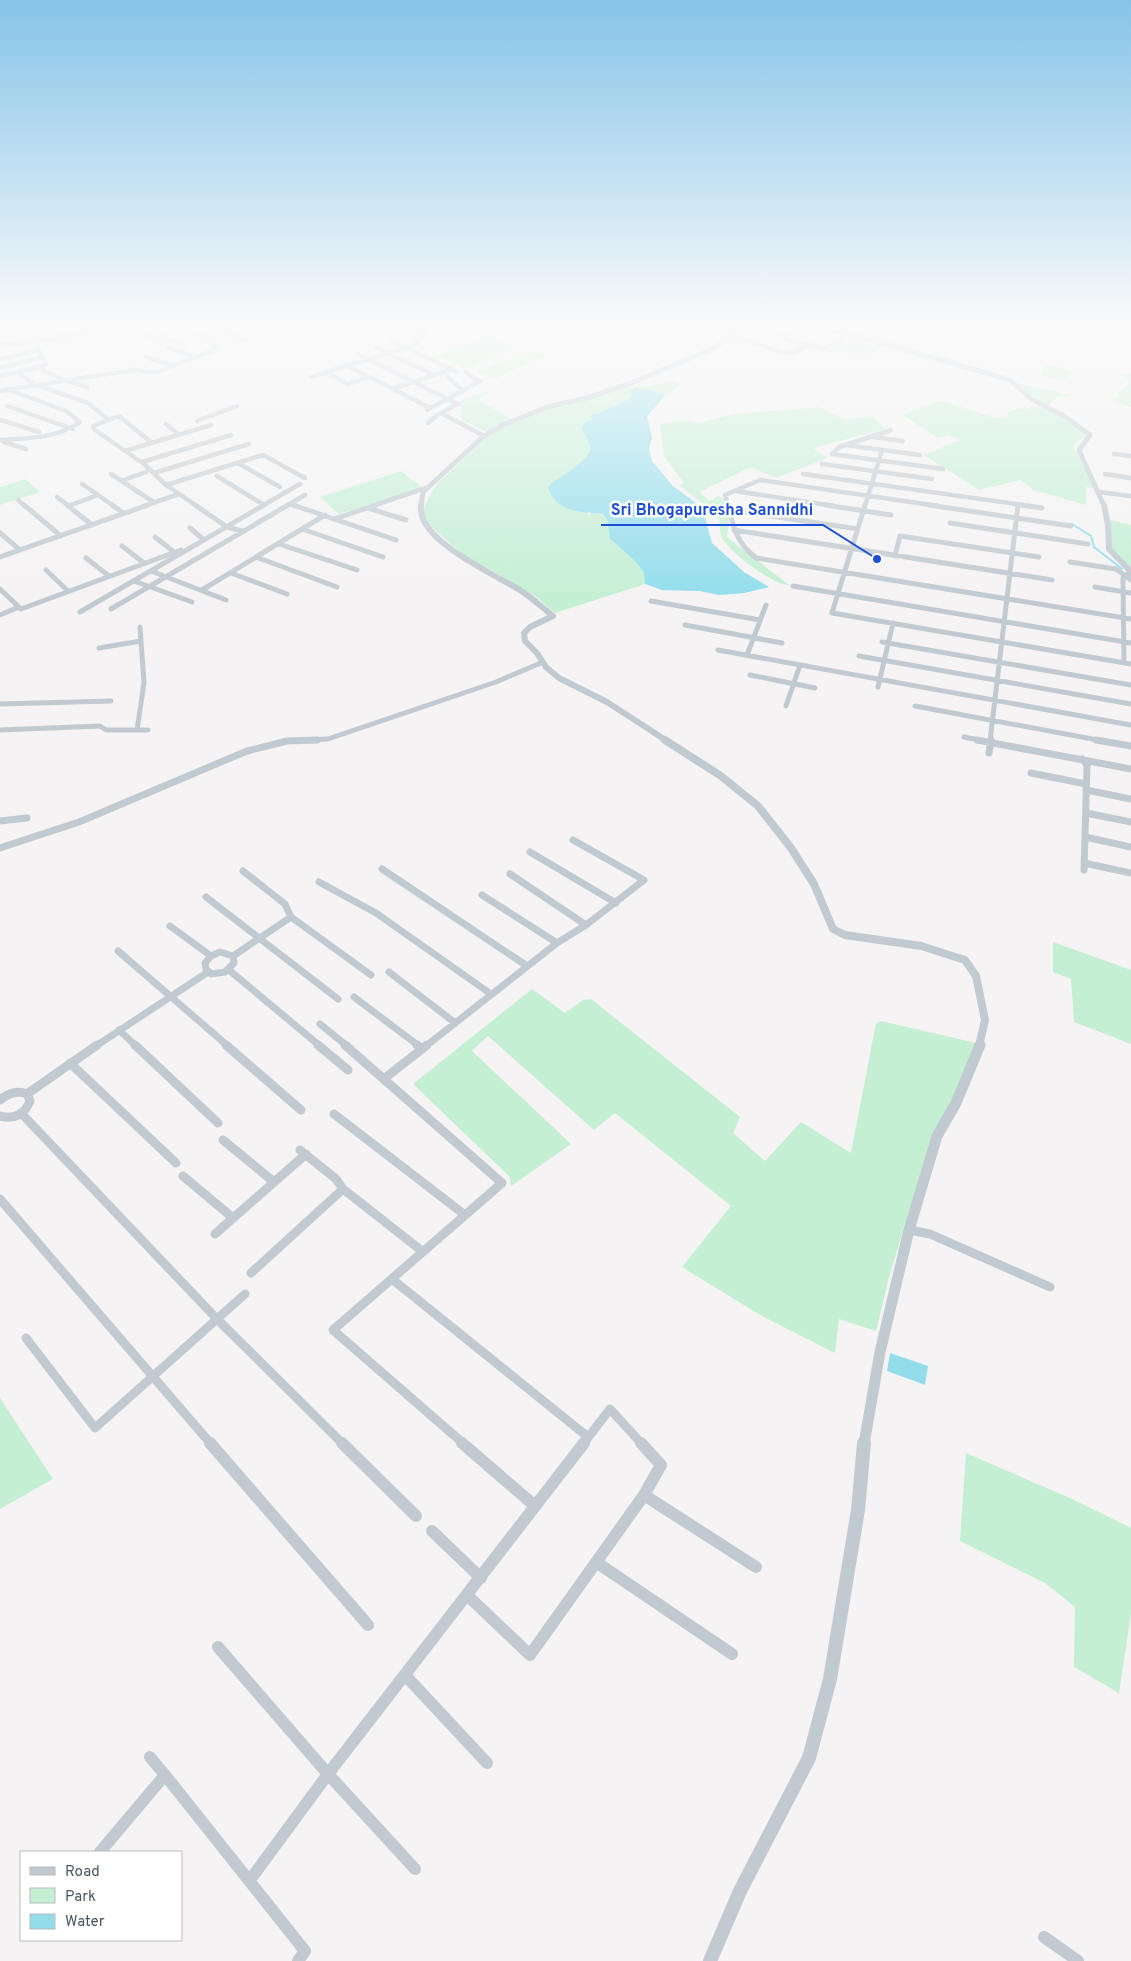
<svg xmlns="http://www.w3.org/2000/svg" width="1131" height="1961" font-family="Overpass,sans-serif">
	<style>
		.green { fill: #c4efd3 }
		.water { fill: #93ddeb }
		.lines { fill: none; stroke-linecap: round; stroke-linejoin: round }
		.stream { stroke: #93ddeb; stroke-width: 2 }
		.minor-far4 { stroke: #c1cad1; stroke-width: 4.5 }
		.minor-far3 { stroke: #c1cad1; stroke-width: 5 }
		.minor-far2 { stroke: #c1cad1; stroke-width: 7 }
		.minor-far1 { stroke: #c1cad1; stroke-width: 9 }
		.minor { stroke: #c1cad1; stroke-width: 12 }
		.tertiary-far4 { stroke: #c1cad1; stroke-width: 5 }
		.tertiary-far3 { stroke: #c1cad1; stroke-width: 6 }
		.tertiary-far2 { stroke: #c1cad1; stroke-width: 8 }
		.tertiary-far1 { stroke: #c1cad1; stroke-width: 11 }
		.tertiary { stroke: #c1cad1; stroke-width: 14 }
		.leader { fill: none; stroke: #1d4ed8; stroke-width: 2 }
		.callout-dot { fill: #1d4ed8; stroke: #fff; stroke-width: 2 }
		.callout-label { font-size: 16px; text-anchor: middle; font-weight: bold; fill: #1d4ed8; stroke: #fff; stroke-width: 5; stroke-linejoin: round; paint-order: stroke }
	</style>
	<rect width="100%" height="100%" fill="#f5f3f3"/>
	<!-- green -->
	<path class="green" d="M 0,326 L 109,326 L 57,337 L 44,333 L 0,330 Z
		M 484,337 L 517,348 L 466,369 L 437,355 Z
		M 845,339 L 879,349 L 863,357 L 832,347 Z
		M 534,351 L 547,356 L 495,378 L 477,372 Z
		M 1044,365 L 1073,370 L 1067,381 L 1041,376 Z
		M 1119,374 L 1131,374 L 1131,407 L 1117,403 L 1114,399 L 1119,396 L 1118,392 L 1126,387 L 1129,380 Z
		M 671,381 L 678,383 L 678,386 L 665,396 L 653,391 L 635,388 L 630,393 L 631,397 C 619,405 605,411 591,416 L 593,420 L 586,436 L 591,449 L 587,459 L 588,514 L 602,512 L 607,519 L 610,539 L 636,562 L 644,573 L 645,584 L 555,613 L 535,596 L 493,571 L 468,559 L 435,530 L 428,522 L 423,512 L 427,501 L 437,484 L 487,437 L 507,425 L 547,409 L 626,386 L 644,387 Z
		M 1020,384 L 1071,395 L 1067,397 L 1058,396 L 1048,406 L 1027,393 Z
		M 484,391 L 489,393 L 480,397 L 480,400 L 510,419 L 486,432 L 462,420 L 460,402 Z
		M 940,400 L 995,418 L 1008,417 L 1008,412 L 1025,407 L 1029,409 L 1039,406 C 1056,414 1076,421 1087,436 L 1078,441 L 1073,447 L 1086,470 L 1093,488 L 1086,487 L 1086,505 L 1034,490 L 1020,480 L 979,490 L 924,455 L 960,440 L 949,435 L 938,438 L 903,415 Z
		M 819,407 L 845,419 L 873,417 L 885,429 L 813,448 L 828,458 L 776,478 L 751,467 L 699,492 L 710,501 L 718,496 L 724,500 L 729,523 L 727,537 L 789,585 C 773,585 726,550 721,536 C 719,528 722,521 716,514 L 680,486 L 684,483 L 664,456 L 660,424 L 683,420 L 699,423 L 734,414 Z
		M 401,471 L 423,488 L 339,514 L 320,497 Z
		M 25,479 L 40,492 L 0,505 L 0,487 Z
		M 1110,520 L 1131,525 L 1131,569 L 1111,549 Z
		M 1053,942 L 1131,970 L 1131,1044 L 1074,1022 L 1071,979 L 1053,972 Z
		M 532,989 L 565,1013 L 583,1000 L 591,999 L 740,1117 L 733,1133 L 765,1161 L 801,1122 L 851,1153 L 876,1023 L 881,1021 L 976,1043 L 953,1100 L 929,1145 L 889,1277 L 876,1331 L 839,1319 L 835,1353 L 760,1315 L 682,1267 L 731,1206 L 615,1113 L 594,1130 L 488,1036 L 472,1051 L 571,1144 L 511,1186 L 510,1177 L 413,1084 Z
		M 0,1398 L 53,1479 L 0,1509 Z
		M 966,1453 L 1070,1498 L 1131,1528 L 1131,1613 L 1119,1693 L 1074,1667 L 1075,1607 L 1045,1583 L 960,1541 Z"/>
	<!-- water -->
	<path class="water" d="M 635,388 L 653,391 L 665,396 L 647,416 L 652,438 L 649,449 L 652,461 L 673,486 L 696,503 L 704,514 L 712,543 L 744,572 L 769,587 L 744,593 L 720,595 L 699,591 L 662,590 L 645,584 L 644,573 L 636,562 L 610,539 L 607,519 L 602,513 C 581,514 554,510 548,487 C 561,474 584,466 591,449 L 586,436 L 581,430 L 584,424 L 592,420 L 591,416 C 605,411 618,405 631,397 L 630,393 Z
		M 890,1353 L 928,1366 L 925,1385 L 887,1371 Z"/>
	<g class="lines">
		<!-- stream -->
		<path class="stream" d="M 1072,524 L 1091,536 L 1094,547 L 1122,569"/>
		<!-- minor-far4 -->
		<path class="minor-far4" d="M 129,326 L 154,339 L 187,326
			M 167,326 L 204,337
			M 206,326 L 231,335
			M 224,326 L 231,335 L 246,340
			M 751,326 L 784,336 L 800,326
			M 772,326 L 781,328
			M 803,326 L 847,334
			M 339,329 L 353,326
			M 418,331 L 437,326
			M 735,336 L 781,352 L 791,353 L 809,345 L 824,348 L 839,341 L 848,333
			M 784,336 L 789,340 L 809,345
			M 159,337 L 183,344
			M 391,340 L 457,372
			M 37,342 L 38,349 L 46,364 L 42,366 L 43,370 L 64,380 L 87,387
			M 416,343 L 412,341 L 426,335 L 418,331
			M 375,347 L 434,375
			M 168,348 L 196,357
			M 358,354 L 458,404
			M 146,357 L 173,366
			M 0,359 L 38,350
			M 346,365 L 430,408
			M 0,368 L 42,357
			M 325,372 L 348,384 L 369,377
			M 466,372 L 478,382
			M 18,373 L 36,385 L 88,403 L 109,420
			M 0,376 L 43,366
			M 311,377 L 418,344
			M 448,377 L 463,391
			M 392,389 L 452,369
			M 0,391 L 133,370 L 155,373 L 216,349 L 207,336
			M 7,406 L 73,429
			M 427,410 L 480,381
			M 441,413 L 484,436
			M 0,420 L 39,432
			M 197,421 L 237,406
			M 428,423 L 436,416 L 458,404
			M 166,424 L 179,435
			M 873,437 L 903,441
			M 0,440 C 28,438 57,439 80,422 L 66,411 L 7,389
			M 4,442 L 26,449
			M 152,443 L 119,416 L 93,426 L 95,430 L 144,464 L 166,485 L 197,506
			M 846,445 L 920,455
			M 125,451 L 211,425
			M 832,454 L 943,469
			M 832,454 L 839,447 L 891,430
			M 1114,454 L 1131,456
			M 142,462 L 231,435
			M 238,463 L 280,487
			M 822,464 L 932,479
			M 154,473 L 249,444
			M 111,474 L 155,503
			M 803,474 L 1030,506
			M 1105,474 L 1131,478
			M 217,476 L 264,505
			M 121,481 L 146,472
			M 82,484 L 114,506
			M 166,485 L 263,455 L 305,478
			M 735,491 L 834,506
			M 1099,492 L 1131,496
			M 57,497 L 69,506
			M 18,500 L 25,506
			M 290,504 L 297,506
			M 68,506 L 98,495
			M 144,506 L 179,494
			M 262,506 L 300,484
			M 286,506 L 305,495
			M 372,506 L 426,488
			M 729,506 L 725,495 L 760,480 L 938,506
			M 865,506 L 882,450"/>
		<!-- minor-far3 -->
		<path class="minor-far3" d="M 24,505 L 61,536
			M 67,505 L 92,525
			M 112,505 L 124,513
			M 195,505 L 227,527 L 242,531
			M 293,505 L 396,540
			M 728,505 C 734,529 736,542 756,558 L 1131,619
			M 826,505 L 891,515
			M 865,505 L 832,613 L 1131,664
			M 929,505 L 1071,526
			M 1021,505 L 1042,508
			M 68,506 L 71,505
			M 368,508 L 406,520
			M 731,510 L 858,529
			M 334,519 L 376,505
			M 950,523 L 1088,544
			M 190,528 L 204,540
			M 302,529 L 383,557
			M 734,530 L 1052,580
			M 0,533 L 20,550
			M 155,537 L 174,552
			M 279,544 L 357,570
			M 122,546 L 144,563
			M 895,556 L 900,536 L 1039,557
			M 0,557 L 148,505
			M 256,557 L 337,587
			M 86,558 L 109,576
			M 1070,562 L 1116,569 L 1131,580
			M 46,570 L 68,591
			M 151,571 L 226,600
			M 231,573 L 287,594
			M 134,581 L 192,602
			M 793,586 L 1131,643
			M 1095,587 L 1131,593
			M 0,589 L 21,609 L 181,550
			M 202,590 L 325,515
			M 651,601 L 760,620
			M 111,609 L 288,505
			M 80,612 L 264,505
			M 0,615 L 19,607
			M 685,625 L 782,643
			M 882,642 L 1131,685
			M 99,648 L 141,641
			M 718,650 L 1131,725
			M 747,655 L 766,605
			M 859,656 L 1131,704
			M 1124,663 L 1123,578 L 1124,575 L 1131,574
			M 750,675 L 815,688
			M 878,687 L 893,623
			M 0,704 L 111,701
			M 786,706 L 800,665
			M 915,706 L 1103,741
			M 0,730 L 100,726 L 106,730 L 148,730
			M 137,730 L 144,683 L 140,627
			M 964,737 L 984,741
			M 291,741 L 328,739 L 496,682 L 543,662
			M 990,741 L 1018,505"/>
		<!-- minor-far2 -->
		<path class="minor-far2" d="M 977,740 L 1131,769
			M 1096,740 L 1131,746
			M 989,753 L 991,740
			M 1082,759 L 1087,765 L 1084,870
			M 1031,773 L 1086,784
			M 1086,790 L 1131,799
			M 1086,813 L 1131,822
			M 0,821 L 27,818
			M 1085,837 L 1131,847
			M 0,848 L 79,822 L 247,751 L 287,741 L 317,740
			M 530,852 L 616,903
			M 1084,863 L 1131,873
			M 382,869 L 527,966
			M 243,871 L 285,904 L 291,917 L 371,975
			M 510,874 L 586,925
			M 319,882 L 376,913 L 491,994
			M 482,895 L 557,943
			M 206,897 L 338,999
			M 170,926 L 211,956
			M 118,951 L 228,1046
			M 220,952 L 233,956 L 234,963 L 225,972 L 211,974 L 206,969 L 205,963 L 211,956 Z
			M 233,956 L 291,917
			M 229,970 L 320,1046
			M 389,972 L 454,1022
			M 354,997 L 419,1046
			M 320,1024 L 347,1046
			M 119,1030 L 136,1046
			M 96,1046 L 208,972
			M 426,1046 L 557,943 L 586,925 L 644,880 L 573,840"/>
		<!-- minor-far1 -->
		<path class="minor-far1" d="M 135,1045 L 218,1123
			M 226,1045 L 301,1110
			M 318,1045 L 348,1070
			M 345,1045 L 502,1183 L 333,1330 L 464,1444
			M 417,1045 L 421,1048
			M 70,1063 L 176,1163
			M 385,1078 L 427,1045
			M 27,1094 L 97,1045
			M 0,1100 C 8,1093 17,1090 27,1094 L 30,1101 C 25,1114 14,1120 0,1116
			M 21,1113 L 217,1319 L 343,1444
			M 334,1114 L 465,1215
			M 223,1140 L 274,1182
			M 300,1150 L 336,1179 L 343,1189 L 422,1251
			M 183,1176 L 233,1218
			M 0,1199 L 211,1444
			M 909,1230 L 930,1234 L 1050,1287
			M 215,1234 L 306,1154
			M 251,1273 L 343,1189
			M 392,1279 L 588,1437
			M 26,1338 L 95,1428 L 245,1294
			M 583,1444 L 610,1409 L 642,1444"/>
		<!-- minor -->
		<path class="minor" d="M 210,1443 L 368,1625
			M 342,1443 L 416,1516
			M 462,1443 L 535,1506
			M 644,1495 L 756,1567
			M 432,1531 L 481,1578
			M 596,1562 L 732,1654
			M 467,1595 L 530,1655 L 644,1495 L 661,1465 L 641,1443
			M 218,1647 L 328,1774 L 415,1869
			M 405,1675 L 487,1763
			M 150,1757 L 165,1775
			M 100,1852 L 165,1775 L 305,1951 L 298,1961
			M 250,1880 L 328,1774 L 584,1443
			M 1044,1937 L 1078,1961"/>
		<!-- tertiary-far4 -->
		<path class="tertiary-far4" d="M 844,326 L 848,333 L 1010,380 L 1031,399 L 1064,416 L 1090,435 L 1079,450 L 1104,506
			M 732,331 L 744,326
			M 0,345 L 59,338 L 120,326
			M 421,506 L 423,492 L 484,436 L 503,425 L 547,407 L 586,398 L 629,384 L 709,350 L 735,336 L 732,331 L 723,326"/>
		<!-- tertiary-far3 -->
		<path class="tertiary-far3" d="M 421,505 C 416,541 497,575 523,592 C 533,599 543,608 553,616 L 530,627 L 524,633 L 525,641 L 537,653 L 546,667 L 559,678 L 607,702 L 667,741
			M 1104,505 L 1108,525 L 1109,549 L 1131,572"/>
		<!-- tertiary-far2 -->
		<path class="tertiary-far2" d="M 665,740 L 721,776 L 758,806 L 791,848 L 814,884 L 833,929 L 845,935 L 921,946 L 965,960 L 976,976 L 985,1020 L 979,1046"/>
		<!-- tertiary-far1 -->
		<path class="tertiary-far1" d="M 864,1444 L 880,1352 L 909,1230 L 937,1136 L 956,1103 L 980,1045"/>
		<!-- tertiary -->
		<path class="tertiary" d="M 710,1961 L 740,1891 L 809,1758 L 830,1679 L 858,1510 L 864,1443"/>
	</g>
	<!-- sky -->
	<linearGradient id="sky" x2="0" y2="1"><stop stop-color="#86c4e9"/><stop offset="0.54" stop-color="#fafafa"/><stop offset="1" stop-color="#fafafa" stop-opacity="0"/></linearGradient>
	<rect width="1131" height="600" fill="url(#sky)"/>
	<!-- callouts -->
	<path class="leader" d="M877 559L823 525H601"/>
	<circle class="callout-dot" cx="877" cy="559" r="5"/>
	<g class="callout-label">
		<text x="712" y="515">Sri Bhogapuresha Sannidhi</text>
	</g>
	<!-- legend -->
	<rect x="20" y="1851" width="162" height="90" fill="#ffffff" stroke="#b7bcbf"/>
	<rect x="30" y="1867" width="25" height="8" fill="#c1cad1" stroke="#b7bcbf"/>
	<text x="65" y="1876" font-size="15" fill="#4a5760">Road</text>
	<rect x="30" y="1888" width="25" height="15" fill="#c4efd3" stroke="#b7bcbf"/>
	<text x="65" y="1901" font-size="15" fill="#4a5760">Park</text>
	<rect x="30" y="1914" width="25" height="15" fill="#93ddeb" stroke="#b7bcbf"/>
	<text x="65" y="1926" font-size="15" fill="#4a5760">Water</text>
</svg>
